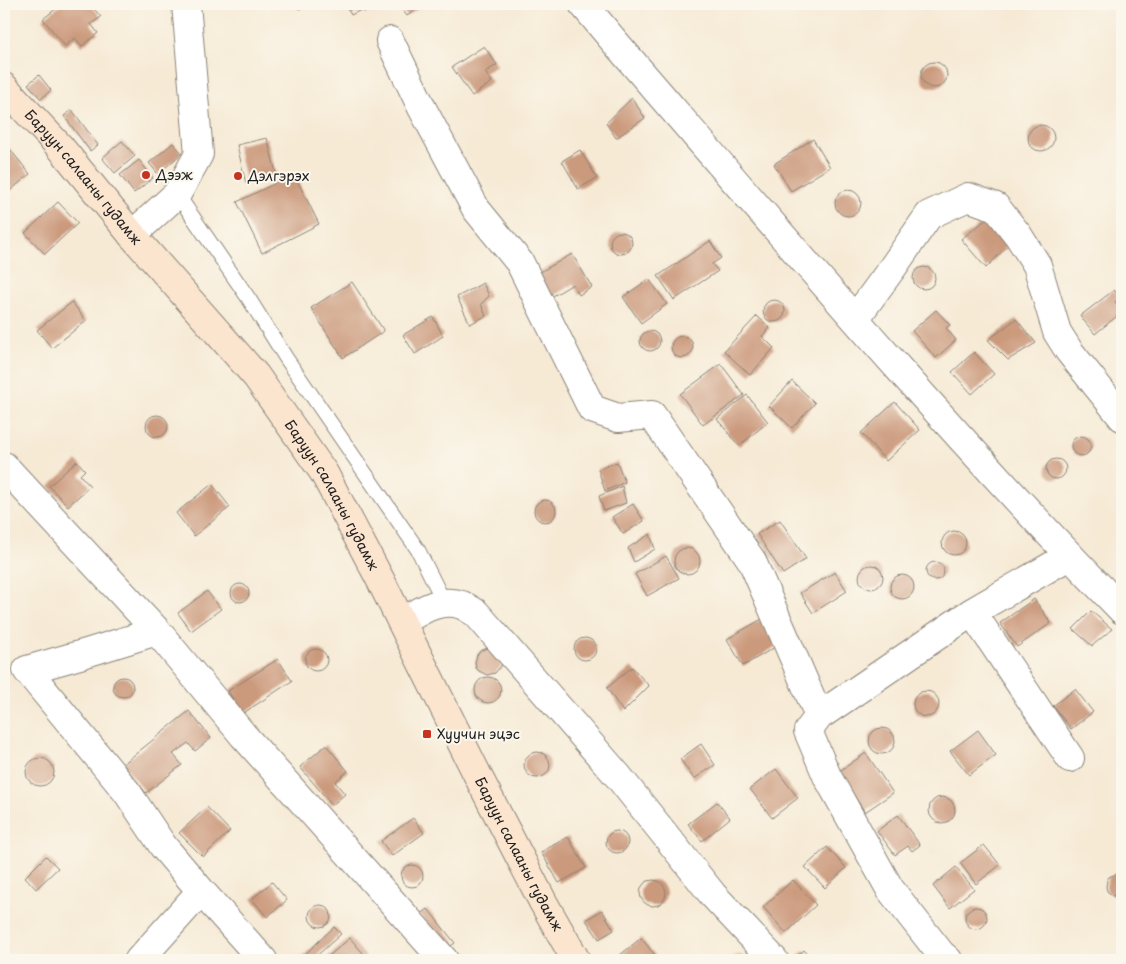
<svg xmlns="http://www.w3.org/2000/svg" width="1126" height="964" font-family="'Playpen Sans',sans-serif">
	<style>
		.building { fill: #cb997b }
		.lines { fill: none; stroke-linecap: round; stroke-linejoin: round }
		.service-casing { stroke: #898378; stroke-width: 16 }
		.minor-casing { stroke: #898378; stroke-width: 30 }
		.secondary-casing { stroke: #898378; stroke-width: 30 }
		.service { stroke: #fff; stroke-width: 14 }
		.minor { stroke: #fff; stroke-width: 28 }
		.secondary { stroke: #fbe5cf; stroke-width: 28 }
		.poi-dot { fill: #c8321e; stroke: #fbf7ec; stroke-width: 2 }
		.labels { text-anchor: middle; stroke-width: 4; stroke-linejoin: round; paint-order: stroke }
		.poi-label { font-size: 14px; fill: #1c1c1c; stroke: #fbf7ec; text-anchor: start }
		.street-label { font-size: 14px; fill: #1c1c1c; stroke: #fbf7ec }
	</style>
	<rect width="100%" height="100%" fill="#fbf7ec"/>
	<filter id="ink" filterUnits="userSpaceOnUse"><feTurbulence type="fractalNoise" baseFrequency=".02" numOctaves="2"/><feDisplacementMap in="SourceGraphic" scale="10" xChannelSelector="R" yChannelSelector="G"/><feConvolveMatrix kernelMatrix="1 2 1 2 8 2 1 2 1" color-interpolation-filters="sRGB"/></filter>
	<filter id="wash" filterUnits="userSpaceOnUse"><feTurbulence type="fractalNoise" baseFrequency=".0096" numOctaves="4" result="noise"/><feDisplacementMap in="SourceGraphic" scale="20" xChannelSelector="R" yChannelSelector="G"/><feGaussianBlur stdDeviation="1.12" result="paint"/><feColorMatrix in="noise" values="0 0 0 0 0 0 0 0 0 0 0 0 0 0 0 0 0 1.4 0 .05"/><feComposite in="paint" operator="in"/></filter>
	<g filter="url(#wash)">
		<rect width="100%" height="100%" fill="#f6ead5"/>
		<g id="blocks">
			<!-- building -->
			<path class="building" d="M 62,4 L 82,4 L 83,6 L 86,4 L 90,4 L 101,17 L 91,24 L 98,33 L 82,46 L 75,38 L 65,46 L 43,19 Z
				M 295,4 L 307,4 L 299,9 Z
				M 345,4 L 379,4 L 364,12 L 361,10 L 351,15 Z
				M 398,4 L 425,4 L 407,16 Z
				M 484,46 L 497,65 L 485,72 L 492,82 L 472,96 L 452,67 Z
				M921 75a13 13 0 1 1 26 0a13 13 0 1 1-26 0Z
				M 39,75 L 51,90 L 41,99 L 28,84 Z
				M 632,98 L 645,118 L 616,138 L 606,123 Z
				M 72,110 L 98,145 L 90,151 L 64,116 Z
				M1028 138a13 13 0 1 1 26 0a13 13 0 1 1-26 0Z
				M 267,138 L 277,177 L 246,184 L 237,145 Z
				M 813,139 L 830,167 L 791,191 L 774,164 Z
				M 122,141 L 135,156 L 115,173 L 102,158 Z
				M 4,142 L 30,174 L 4,196 Z
				M 173,143 L 182,153 L 158,174 L 149,163 Z
				M 580,150 L 597,178 L 578,189 L 562,161 Z
				M 139,160 L 153,178 L 134,193 L 120,175 Z
				M 294,174 L 319,224 L 262,253 L 237,202 Z
				M835 203a13 13 0 1 1 26 0a13 13 0 1 1-26 0Z
				M 58,202 L 78,223 L 45,254 L 25,233 Z
				M 996,212 L 1016,237 L 986,268 L 961,239 Z
				M610 243a11 11 0 1 1 22 0a11 11 0 1 1-22 0Z
				M 710,241 L 721,258 L 712,264 L 718,271 L 674,300 L 658,276 Z
				M 572,254 L 592,287 L 579,295 L 573,284 L 548,299 L 535,275 Z
				M913 278a11 11 0 1 1 22 0a11 11 0 1 1-22 0Z
				M 649,279 L 667,304 L 641,323 L 623,297 Z
				M 352,282 L 384,331 L 343,358 L 311,308 Z
				M 483,283 L 489,296 L 481,304 L 486,316 L 470,324 L 457,297 Z
				M 1114,290 L 1120,298 L 1115,302 L 1122,312 L 1095,334 L 1080,316 Z
				M763 311a11 11 0 1 1 22 0a11 11 0 1 1-22 0Z
				M 72,302 L 86,321 L 52,348 L 37,330 Z
				M 936,310 L 950,325 L 946,328 L 956,340 L 936,358 L 912,331 Z
				M 757,316 L 770,328 L 762,336 L 774,348 L 750,375 L 724,351 Z
				M 433,317 L 443,336 L 415,354 L 403,335 Z
				M 1016,319 L 1036,343 L 1008,360 L 988,340 Z
				M640 341a10 10 0 1 1 20 0a10 10 0 1 1-20 0Z
				M671 347a11 11 0 1 1 22 0a11 11 0 1 1-22 0Z
				M 974,352 L 994,374 L 972,394 L 952,372 Z
				M 721,364 L 744,395 L 703,425 L 680,394 Z
				M 792,381 L 815,403 L 792,428 L 769,406 Z
				M 747,395 L 768,422 L 739,446 L 717,419 Z
				M 895,402 L 920,430 L 886,461 L 861,433 Z
				M146 426a11 11 0 1 1 22 0a11 11 0 1 1-22 0Z
				M1071 446a10 10 0 1 1 20 0a10 10 0 1 1-20 0Z
				M1046 469a10 10 0 1 1 20 0a10 10 0 1 1-20 0Z
				M 77,461 L 85,470 L 80,475 L 90,486 L 68,506 L 49,486 Z
				M 617,462 L 625,482 L 605,491 L 598,469 Z
				M 212,484 L 230,507 L 194,536 L 176,513 Z
				M 622,486 L 626,503 L 604,511 L 599,496 Z
				M534 511a11 11 0 1 1 22 0a11 11 0 1 1-22 0Z
				M 633,504 L 644,521 L 623,534 L 612,517 Z
				M 780,520 L 806,559 L 783,574 L 757,534 Z
				M942 543a12 12 0 1 1 24 0a12 12 0 1 1-24 0Z
				M 650,534 L 655,549 L 634,562 L 628,548 Z
				M674 561a13 13 0 1 1 26 0a13 13 0 1 1-26 0Z
				M 666,556 L 679,578 L 647,596 L 635,574 Z
				M926 571a9 9 0 1 1 18 0a9 9 0 1 1-18 0Z
				M859 577a12 12 0 1 1 24 0a12 12 0 1 1-24 0Z
				M 835,572 L 847,591 L 813,613 L 800,593 Z
				M890 587a12 12 0 1 1 24 0a12 12 0 1 1-24 0Z
				M231 593a9 9 0 1 1 18 0a9 9 0 1 1-18 0Z
				M 207,591 L 221,609 L 191,631 L 178,613 Z
				M 1034,599 L 1051,623 L 1017,647 L 1000,623 Z
				M 1091,611 L 1112,629 L 1092,646 L 1073,629 Z
				M 762,619 L 777,646 L 743,666 L 727,639 Z
				M574 649a11 11 0 1 1 22 0a11 11 0 1 1-22 0Z
				M 488,648 L 493,649 L 502,662 L 501,666 L 495,673 L 487,675 L 479,671 L 476,668 L 475,663 L 477,655 L 480,651 Z
				M305 660a11 11 0 1 1 22 0a11 11 0 1 1-22 0Z
				M 278,659 L 292,681 L 242,714 L 228,691 Z
				M 632,667 L 649,686 L 623,712 L 607,688 Z
				M475 690a13 13 0 1 1 26 0a13 13 0 1 1-26 0Z
				M113 687a10 10 0 1 1 20 0a10 10 0 1 1-20 0Z
				M 1075,689 L 1093,712 L 1071,729 L 1053,706 Z
				M913 704a13 13 0 1 1 26 0a13 13 0 1 1-26 0Z
				M 189,711 L 211,738 L 195,751 L 188,743 L 173,754 L 182,765 L 146,793 L 123,764 Z
				M869 741a13 13 0 1 1 26 0a13 13 0 1 1-26 0Z
				M 978,730 L 996,755 L 969,775 L 950,751 Z
				M 701,744 L 715,765 L 694,779 L 680,759 Z
				M 326,745 L 348,771 L 335,782 L 345,794 L 332,805 L 300,767 Z
				M524 765a13 13 0 1 1 26 0a13 13 0 1 1-26 0Z
				M 866,753 L 893,793 L 865,812 L 838,772 Z
				M26 772a14 14 0 1 1 28 0a14 14 0 1 1-28 0Z
				M 776,769 L 798,798 L 772,818 L 750,789 Z
				M929 810a13 13 0 1 1 26 0a13 13 0 1 1-26 0Z
				M 717,802 L 730,818 L 702,841 L 688,824 Z
				M 207,807 L 230,831 L 203,857 L 179,833 Z
				M 898,815 L 920,845 L 912,851 L 908,846 L 895,855 L 877,831 Z
				M 413,818 L 424,833 L 392,856 L 381,841 Z
				M606 842a11 11 0 1 1 22 0a11 11 0 1 1-22 0Z
				M 568,837 L 586,868 L 559,883 L 541,852 Z
				M 984,845 L 1000,865 L 976,884 L 960,863 Z
				M 827,847 L 846,868 L 825,888 L 805,867 Z
				M 46,856 L 58,868 L 36,889 L 25,877 Z
				M401 876a11 11 0 1 1 22 0a11 11 0 1 1-22 0Z
				M 956,867 L 974,889 L 950,908 L 933,886 Z
				M 1116,874 L 1122,876 L 1122,895 L 1120,896 L 1113,896 L 1107,891 L 1106,887 L 1107,880 L 1109,877 Z
				M640 893a13 13 0 1 1 26 0a13 13 0 1 1-26 0Z
				M 793,880 L 816,905 L 786,933 L 763,907 Z
				M 272,882 L 287,900 L 267,917 L 252,899 Z
				M309 916a11 11 0 1 1 22 0a11 11 0 1 1-22 0Z
				M965 918a11 11 0 1 1 22 0a11 11 0 1 1-22 0Z
				M 428,909 L 455,943 L 447,949 L 420,915 Z
				M 602,910 L 614,930 L 599,939 L 586,920 Z
				M 334,927 L 341,934 L 312,960 L 305,960 L 302,957 Z
				M 350,938 L 368,959 L 366,960 L 324,960 Z
				M 641,938 L 659,960 L 614,960 Z
				M 804,950 L 813,960 L 793,960 Z
				M 739,955 L 747,957 L 750,960 L 729,960 L 735,956 Z"/>
		</g>
	</g>
	<g filter="url(#ink)">
		<use href="#blocks" fill-opacity="0" stroke="#898378" stroke-width="1"/>
		<g class="lines">
			<!-- service casing -->
			<g class="service-casing">
				<path id="service" d="M 177,194 L 249,299 L 286,358 L 418,550 L 444,602"/>
			</g>
			<!-- minor casing -->
			<g class="minor-casing">
				<path id="minor" d="M 583,4 L 614,41 C 780,233 945,428 1122,610
					M 390,41 L 422,108 L 476,209 L 520,263 L 592,409 L 618,418 L 652,415 L 752,561 L 819,716
					M 132,235 L 177,194 L 199,154 L 186,4
					M 855,319 L 893,267 L 929,215 L 968,197 L 996,207 L 1018,235 L 1037,265 L 1057,332 L 1069,351 L 1122,417
					M 4,466 L 157,631 L 243,735 L 444,960
					M 972,612 L 1070,758
					M 402,622 C 420,611 440,597 462,605 C 467,607 472,611 476,613 L 618,776 L 713,895 L 774,960
					M 157,631 L 83,654 L 27,670 L 127,792 L 163,846 L 201,891 L 263,960
					M 139,960 L 201,891
					M 948,960 L 941,954 L 890,889 L 827,776 L 808,731 L 819,716 L 972,612 L 1069,556"/>
			</g>
			<!-- secondary casing -->
			<g class="secondary-casing">
				<g id="secondary">
					<path id="s1" d="M 4,87 L 61,148 L 132,235 L 256,376 L 324,473 L 381,581 L 481,782 L 543,902 L 576,960"/>
				</g>
			</g>
			<!-- service -->
			<use href="#service" class="service"/>
			<!-- minor -->
			<use href="#minor" class="minor"/>
			<!-- secondary -->
			<use href="#secondary" class="secondary"/>
		</g>
	</g>
	<!-- markers -->
	<g class="poi-dot">
		<circle cx="146" cy="175" r="5"/>
		<circle cx="238" cy="176" r="5"/>
		<rect x="422" y="729" width="10" height="10" rx="2.5"/>
	</g>
	<g class="labels">
		<!-- poi labels -->
		<g class="poi-label">
			<text x="156" y="180">Дээж</text>
			<text x="248" y="181">Дэлгэрэх</text>
			<text x="437" y="739">Хуучин эцэс</text>
		</g>
		<!-- street labels -->
		<g class="street-label">
			<text dy="5" stroke="none"><textPath href="#s1" startOffset="120">Баруун салааны гудамж</textPath></text>
			<text dy="5" stroke="none"><textPath href="#s1" startOffset="525">Баруун салааны гудамж</textPath></text>
			<text dy="5" stroke="none"><textPath href="#s1" startOffset="930">Баруун салааны гудамж</textPath></text>
		</g>
	</g>
	<!-- margin -->
	<rect width="1126" height="964" fill="none" stroke="#fbf7ec" stroke-width="20"/>
</svg>
